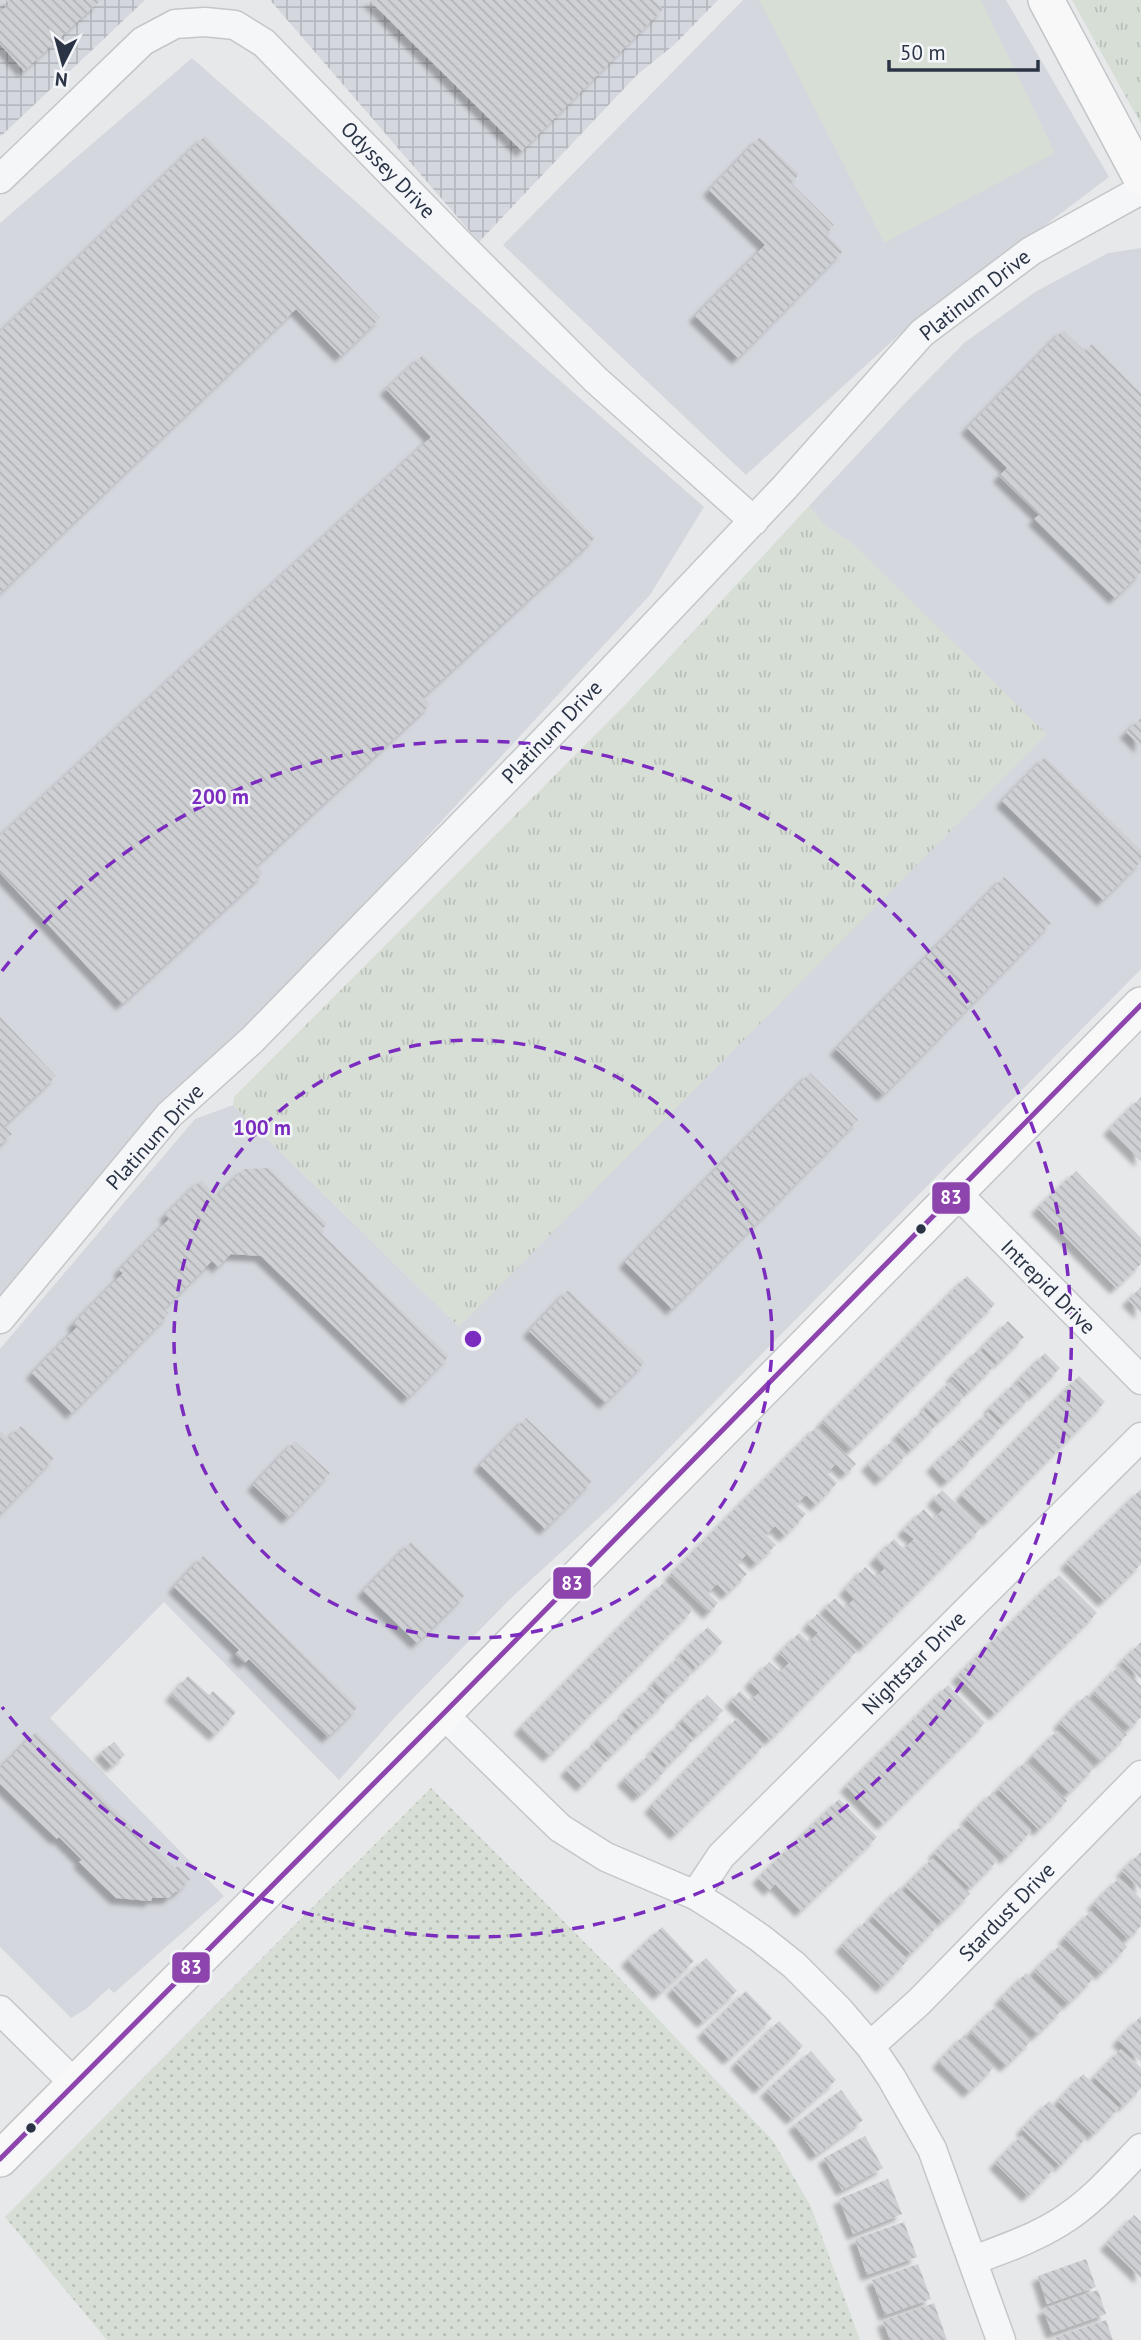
<svg xmlns="http://www.w3.org/2000/svg" width="1141" height="2340" font-family="'PT Sans',sans-serif">
	<style>
		.built { fill: #d4d7dd }
		.industrial { fill: url(#industrial-grid) }
		.grass { fill: url(#grass-tufts) }
		.park { fill: url(#park-dots) }
		.pitch { fill: #d6ded6 }
		.building { fill: url(#building-back-hatch); filter: url(#shadow) }
		.lines { fill: none; stroke-linecap: round; stroke-linejoin: round }
		.minor-casing { stroke: #c4c6c8; stroke-width: 31 }
		.major-casing { stroke: #c2c5c8; stroke-width: 38 }
		.minor { stroke: #f5f6f7; stroke-width: 28 }
		.major { stroke: #f8f8f8; stroke-width: 35 }
		.bus-1-casing { stroke: #f4f6f9; stroke-width: 10 }
		.bus-1 { stroke: #8e44ad; stroke-width: 5 }
		.ring { fill: none; stroke: #7b2cbf; stroke-width: 3.5; stroke-dasharray: 12 9 }
		.bus-dot { fill: #2b3445; stroke: #f4f6f9; stroke-width: 2.5 }
		.labels { text-anchor: middle; stroke-width: 5; stroke-linejoin: round; paint-order: stroke }
		.street-label { font-size: 21px; fill: #2b3445; stroke: #f4f6f9 }
		.centre { fill: #7b2cbf; stroke: #f4f6f9; stroke-width: 3.5 }
		.ring-label { font-size: 21px; text-anchor: middle; font-weight: bold; fill: #7b2cbf; stroke: #f4f6f9; stroke-width: 5; stroke-linejoin: round; paint-order: stroke }
		.line-badge { stroke: #f4f6f9; stroke-width: 2.5 }
		.badge-label { font-size: 19px; text-anchor: middle; font-weight: bold; fill: #fff }
	</style>
	<defs>
		<pattern id="industrial-grid" width="8" height="8" patternUnits="userSpaceOnUse" patternTransform="scale(1.75)"><rect width="8" height="8" fill="#d4d7dd"/><path d="M0 4h8M4 0v8" fill="none" stroke="#b6b9bf"/></pattern>
		<pattern id="grass-tufts" width="24" height="20" patternUnits="userSpaceOnUse" patternTransform="scale(1.75)"><rect width="24" height="20" fill="#d6ded6"/><path d="M3 7l-1-3M5 7V3M7 7l1-3M15 17l-1-3M17 17v-4M19 17l1-3" fill="none" stroke="#b8bfb9"/></pattern>
		<pattern id="park-dots" width="8" height="8" patternUnits="userSpaceOnUse" patternTransform="scale(1.75)"><rect width="8" height="8" fill="#d6ded6"/><path d="M2 2h.1M6 6h.1" fill="none" stroke="#b8bfb9" stroke-width="1.8" stroke-linecap="round"/></pattern>
		<pattern id="building-back-hatch" width="6" height="6" patternUnits="userSpaceOnUse" patternTransform="scale(1.75)"><rect width="6" height="6" fill="#ced0d3"/><path d="M-1 5l2 2M0 0l6 6M5-1l2 2" fill="none" stroke="#b1b3b6"/></pattern>
		<filter id="shadow"><feDropShadow dx="-6" dy="6" stdDeviation="2" flood-color="#0004"/></filter>
	</defs>
	<rect width="100%" height="100%" fill="#e6e8ea"/>
	<!-- built -->
	<path class="built" d="M 743,0 L 1006,0 L 1109,177 L 899,335 L 746,475 L 503,245 Z
		M 192,58 L 704,507 L 650,595 L 0,1300 L 0,223 Z
		M 1141,248 L 1141,969 L 615,1503 L 510,1599 L 395,1717 L 339,1780 L 164,1602 L 50,1718 L 224,1896 L 114,1993 L 109,1988 L 86,2009 L 71,2018 L 0,1947 L 0,1349 L 195,1119 L 233,1105 L 459,1327 L 852,543 L 825,526 L 809,506 L 910,398 L 964,343 L 1035,292 L 1108,253 Z"/>
	<!-- industrial -->
	<path class="industrial" d="M 0,0 L 145,0 L 0,137 Z
		M 270,0 L 718,0 L 674,45 L 638,74 L 479,242 Z"/>
	<!-- grass -->
	<path class="grass" d="M 1072,0 L 1141,0 L 1141,124 Z
		M 809,506 L 825,526 L 852,543 L 1047,734 L 459,1327 L 233,1105 L 234,1097 L 628,702 Z"/>
	<!-- park -->
	<path class="park" d="M 431,1788 L 611,1969 L 773,2141 L 811,2207 L 860,2340 L 107,2340 L 5,2217 Z"/>
	<!-- pitch -->
	<path class="pitch" d="M 759,0 L 981,0 L 1055,153 L 884,243 Z"/>
	<!-- building -->
	<path class="building" d="M 6,0 L 101,0 L 24,71 L 0,44 L 0,12 L 9,4 Z
		M 369,0 L 654,0 L 663,9 L 522,151 Z
		M 205,136 L 380,318 L 341,356 L 296,309 L 0,593 L 0,332 Z
		M 760,137 L 799,174 L 791,183 L 834,225 L 826,234 L 843,251 L 738,358 L 695,316 L 765,245 L 709,190 Z
		M 1063,330 L 1085,351 L 1092,344 L 1141,393 L 1141,548 L 1138,551 L 1141,554 L 1141,572 L 1115,598 L 1034,519 L 1039,515 L 999,476 L 1007,468 L 967,428 Z
		M 423,355 L 595,538 L 423,697 L 430,705 L 256,866 L 263,874 L 122,1004 L 0,873 L 0,836 L 431,437 L 386,389 Z
		M 1141,718 L 1141,747 L 1126,732 Z
		M 1045,757 L 1141,850 L 1141,861 L 1103,900 L 1002,801 Z
		M 1004,877 L 1051,923 L 883,1095 L 836,1049 Z
		M 0,1017 L 56,1076 L 4,1126 L 12,1134 L 0,1145 Z
		M 810,1073 L 858,1120 L 672,1309 L 625,1262 Z
		M 1141,1097 L 1141,1161 L 1109,1129 Z
		M 269,1168 L 327,1224 L 320,1232 L 449,1356 L 408,1398 L 261,1256 L 231,1254 L 218,1267 L 212,1261 L 164,1309 L 169,1314 L 72,1413 L 32,1373 L 77,1327 L 73,1324 L 123,1273 L 119,1270 L 169,1219 L 165,1215 L 201,1180 L 217,1196 L 244,1169 Z
		M 1076,1171 L 1141,1238 L 1141,1264 L 1116,1288 L 1037,1208 Z
		M 967,1276 L 995,1304 L 851,1450 L 822,1422 Z
		M 1141,1287 L 1141,1313 L 1128,1300 Z
		M 568,1290 L 645,1362 L 605,1403 L 529,1331 Z
		M 1008,1321 L 1024,1337 L 998,1363 L 982,1347 Z
		M 979,1349 L 995,1365 L 968,1392 L 952,1376 Z
		M 1045,1353 L 1060,1368 L 1033,1395 L 1018,1380 Z
		M 1079,1376 L 1105,1402 L 988,1521 L 961,1495 Z
		M 952,1380 L 966,1395 L 939,1421 L 925,1407 Z
		M 1016,1382 L 1030,1397 L 1004,1423 L 989,1408 Z
		M 923,1410 L 937,1424 L 911,1450 L 897,1435 Z
		M 988,1412 L 1002,1426 L 975,1453 L 961,1439 Z
		M 526,1418 L 592,1481 L 545,1529 L 480,1465 Z
		M 21,1426 L 54,1458 L 0,1514 L 0,1431 L 8,1438 Z
		M 817,1426 L 856,1464 L 846,1474 L 836,1464 L 827,1473 L 837,1483 L 816,1505 L 806,1495 L 796,1505 L 806,1514 L 785,1536 L 775,1526 L 766,1535 L 776,1545 L 756,1564 L 747,1554 L 737,1564 L 747,1574 L 727,1594 L 717,1584 L 708,1593 L 718,1603 L 709,1613 L 670,1575 Z
		M 894,1439 L 908,1453 L 881,1480 L 867,1465 Z
		M 959,1440 L 974,1456 L 947,1482 L 932,1466 Z
		M 295,1441 L 330,1473 L 288,1518 L 253,1485 Z
		M 1141,1489 L 1141,1564 L 1104,1601 L 1066,1563 Z
		M 942,1490 L 981,1528 L 864,1646 L 825,1608 L 835,1598 L 845,1608 L 854,1599 L 845,1589 L 865,1567 L 876,1577 L 885,1568 L 875,1558 L 894,1539 L 904,1549 L 914,1539 L 903,1530 L 924,1509 L 933,1519 L 943,1510 L 933,1500 Z
		M 411,1542 L 465,1595 L 417,1643 L 363,1591 Z
		M 203,1556 L 358,1707 L 328,1737 L 249,1659 L 245,1663 L 235,1654 L 239,1650 L 174,1587 Z
		M 1059,1575 L 1097,1613 L 995,1714 L 957,1676 Z
		M 664,1582 L 693,1610 L 549,1756 L 520,1728 Z
		M 817,1614 L 856,1652 L 770,1740 L 731,1701 L 740,1691 L 750,1701 L 760,1692 L 750,1682 L 769,1662 L 780,1672 L 789,1663 L 779,1653 L 799,1633 L 809,1643 L 818,1633 L 808,1624 Z
		M 708,1627 L 723,1642 L 696,1668 L 681,1653 Z
		M 1141,1642 L 1141,1679 L 1122,1661 Z
		M 680,1656 L 694,1671 L 667,1697 L 653,1683 Z
		M 1120,1665 L 1141,1686 L 1141,1717 L 1130,1728 L 1093,1693 Z
		M 188,1676 L 209,1695 L 213,1691 L 236,1712 L 215,1735 L 171,1695 Z
		M 948,1685 L 985,1723 L 883,1824 L 846,1786 Z
		M 651,1686 L 666,1701 L 639,1727 L 624,1712 Z
		M 707,1695 L 723,1711 L 696,1736 L 681,1721 Z
		M 1086,1695 L 1127,1735 L 1100,1762 L 1059,1723 Z
		M 622,1715 L 637,1730 L 610,1756 L 596,1741 Z
		M 737,1718 L 764,1745 L 676,1834 L 650,1807 Z
		M 679,1724 L 694,1739 L 667,1766 L 652,1751 Z
		M 1058,1730 L 1095,1767 L 1069,1793 L 1032,1756 Z
		M 36,1732 L 175,1868 L 178,1866 L 190,1879 L 178,1892 L 176,1891 L 169,1898 L 152,1898 L 151,1901 L 116,1898 L 79,1862 L 82,1860 L 59,1837 L 57,1839 L 0,1784 L 0,1768 Z
		M 114,1742 L 125,1755 L 112,1766 L 100,1753 Z
		M 593,1744 L 608,1759 L 582,1786 L 566,1770 Z
		M 650,1754 L 666,1770 L 639,1796 L 623,1780 Z
		M 1026,1761 L 1067,1801 L 1039,1830 L 998,1789 Z
		M 993,1792 L 1032,1830 L 1006,1858 L 966,1819 Z
		M 839,1799 L 877,1837 L 801,1911 L 775,1884 L 770,1890 L 758,1878 Z
		M 962,1825 L 998,1860 L 970,1888 L 934,1853 Z
		M 1141,1852 L 1141,1890 L 1122,1871 Z
		M 933,1858 L 970,1894 L 942,1922 L 905,1886 Z
		M 1119,1878 L 1141,1899 L 1141,1926 L 1128,1939 L 1093,1904 Z
		M 899,1888 L 938,1926 L 911,1954 L 872,1916 Z
		M 1091,1911 L 1127,1947 L 1101,1974 L 1064,1938 Z
		M 867,1920 L 908,1960 L 882,1987 L 841,1946 Z
		M 662,1927 L 694,1961 L 659,1994 L 627,1960 Z
		M 1060,1945 L 1094,1978 L 1068,2004 L 1034,1971 Z
		M 706,1958 L 737,1991 L 703,2022 L 672,1989 Z
		M 1026,1973 L 1063,2009 L 1037,2035 L 1000,1999 Z
		M 746,1991 L 772,2018 L 729,2059 L 703,2032 Z
		M 997,2005 L 1032,2040 L 1006,2066 L 970,2032 Z
		M 1141,2016 L 1141,2062 L 1118,2040 Z
		M 779,2021 L 803,2046 L 760,2088 L 736,2063 Z
		M 964,2035 L 995,2066 L 969,2092 L 938,2062 Z
		M 1121,2049 L 1141,2068 L 1141,2088 L 1123,2106 L 1094,2077 Z
		M 811,2051 L 836,2080 L 792,2119 L 766,2091 Z
		M 1083,2074 L 1119,2108 L 1093,2135 L 1058,2101 Z
		M 841,2090 L 863,2120 L 816,2155 L 794,2125 Z
		M 1049,2101 L 1087,2137 L 1060,2166 L 1022,2129 Z
		M 1022,2135 L 1055,2168 L 1028,2196 L 995,2163 Z
		M 865,2136 L 883,2168 L 842,2190 L 824,2158 Z
		M 888,2179 L 902,2214 L 853,2234 L 839,2199 Z
		M 1134,2215 L 1141,2222 L 1141,2278 L 1106,2244 Z
		M 904,2222 L 917,2257 L 867,2275 L 855,2239 Z
		M 1086,2259 L 1096,2287 L 1047,2304 L 1038,2276 Z
		M 918,2264 L 931,2299 L 885,2315 L 872,2280 Z
		M 1098,2290 L 1106,2314 L 1052,2333 L 1043,2309 Z
		M 934,2303 L 947,2340 L 890,2340 L 883,2321 Z
		M 1106,2320 L 1113,2340 L 1057,2340 L 1056,2337 Z"/>
	<g class="lines">
		<!-- minor casing -->
		<g class="minor-casing">
			<path id="minor" d="M 0,179 L 143,41 L 175,24 L 205,22 L 235,25 L 264,43 L 454,238 L 596,380 L 754,521
				M 956,1192 L 1141,1380
				M 0,1319 L 169,1115 L 252,1040 L 576,708 L 785,487 L 922,333 L 1031,251 L 1141,190
				M 443,1714 L 560,1828 L 606,1857 L 695,1895 L 725,1914 L 760,1938 L 794,1965 L 838,2009 L 870,2046 L 891,2077 L 932,2149 L 1001,2340
				M 695,1895 L 721,1856 L 1141,1437
				M 0,2010 L 74,2083
				M 870,2046 L 919,2002 L 1141,1775
				M 974,2260 C 1003,2249 1033,2239 1060,2222 C 1091,2203 1116,2174 1141,2148"/>
		</g>
		<!-- major casing -->
		<g class="major-casing">
			<path id="major" d="M 1046,0 L 1141,178
				M 0,2159 L 443,1714 L 1141,1005"/>
		</g>
		<!-- minor -->
		<use href="#minor" class="minor"/>
		<!-- major -->
		<use href="#major" class="major"/>
		<!-- bus-1 casing -->
		<g class="bus-1-casing">
			<path id="bus-1" d="M 0,2159 L 443,1714 L 1141,1005"/>
		</g>
		<!-- bus-1 -->
		<use href="#bus-1" class="bus-1"/>
	</g>
	<!-- distance rings -->
	<g class="ring">
		<circle cx="473" cy="1339" r="299"/>
		<path d="M2 971A598 598 0 1 1 2 1707"/>
	</g>
	<!-- markers -->
	<g class="bus-dot">
		<circle cx="921" cy="1229" r="6"/>
		<circle cx="31" cy="2128" r="6"/>
	</g>
	<g class="labels">
		<!-- street labels -->
		<g class="street-label">
			<text transform="translate(388 170) rotate(46)" y="7">Odyssey Drive</text>
			<text transform="translate(975 295) rotate(-38)" y="7">Platinum Drive</text>
			<text transform="translate(552 732) rotate(-46)" y="7">Platinum Drive</text>
			<text transform="translate(155 1137) rotate(-48)" y="7">Platinum Drive</text>
			<text transform="translate(1048 1287) rotate(45)" y="7">Intrepid Drive</text>
			<text transform="translate(914 1663) rotate(-45)" y="7">Nightstar Drive</text>
			<text transform="translate(1007 1912) rotate(-46)" y="7">Stardust Drive</text>
		</g>
	</g>
	<circle cx="473" cy="1339" r="10" class="centre"/>
	<g class="ring-label">
		<text x="220" y="804">200 m</text>
		<text x="262" y="1135">100 m</text>
	</g>
	<g class="line-badge">
		<rect x="931" y="1181" width="40" height="34" rx="7" fill="#8e44ad"/>
		<rect x="552" y="1566" width="40" height="34" rx="7" fill="#8e44ad"/>
		<rect x="171" y="1951" width="40" height="33" rx="7" fill="#8e44ad"/>
	</g>
	<g class="badge-label">
		<text x="951" y="1204">83</text>
		<text x="572" y="1590">83</text>
		<text x="191" y="1974">83</text>
	</g>
	<!-- north arrow -->
	<g transform="translate(63 63) rotate(186)" stroke="#f4f6f9" stroke-width="5" paint-order="stroke">
	<path d="M0-5L12 26L0 18L-12 26Z" fill="#2b3445"/>
	<text y="-10" font-size="19" font-weight="bold" text-anchor="middle" fill="#2b3445">N</text>
	</g>
	<!-- scale -->
	<path d="M889 60v10h149v-10" fill="none" stroke="#2b3445" stroke-width="3.5"/>
	<text x="900" y="60" font-size="21" fill="#2b3445" stroke="#f4f6f9" stroke-width="5" paint-order="stroke">50 m</text>
</svg>
